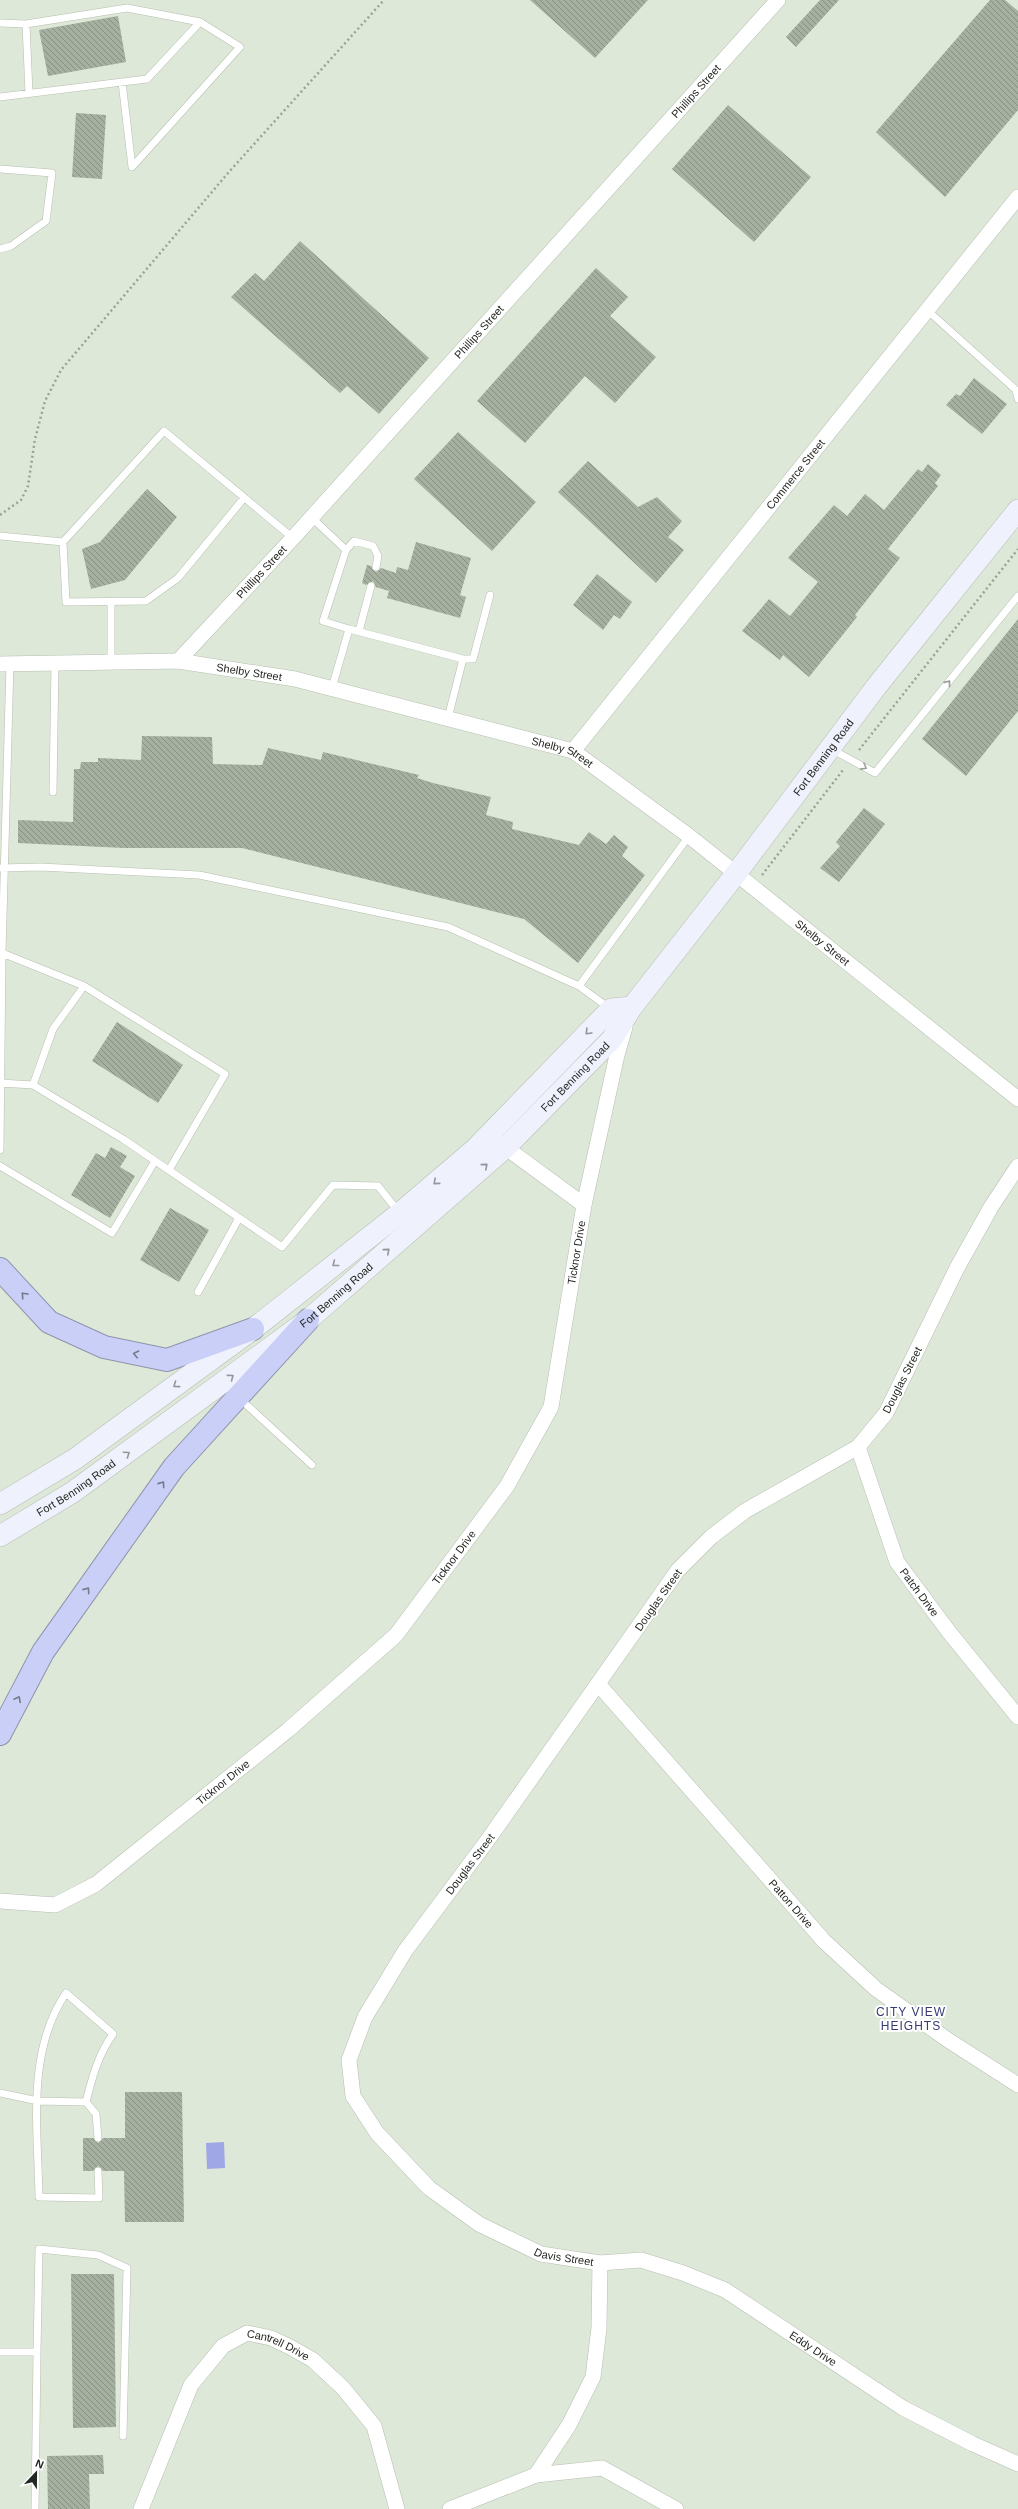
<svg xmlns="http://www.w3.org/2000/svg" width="1018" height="2509" font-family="Helvetica,sans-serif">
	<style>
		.water { fill: #9fa7e7 }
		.building { fill: url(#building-back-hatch) }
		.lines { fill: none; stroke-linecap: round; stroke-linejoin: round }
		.lane-casing { stroke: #b6bfb1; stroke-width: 8 }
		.street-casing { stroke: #b6bfb1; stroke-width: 16 }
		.secondary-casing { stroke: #b6bfb1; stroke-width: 22 }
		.highway-casing { stroke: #8f94ac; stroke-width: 24 }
		.path { stroke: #9aa296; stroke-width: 2.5; stroke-dasharray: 2 3; stroke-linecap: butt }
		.lane { stroke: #fff; stroke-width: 7 }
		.street { stroke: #fff; stroke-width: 15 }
		.secondary { stroke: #eff1fd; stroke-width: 21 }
		.highway { stroke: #c9cff7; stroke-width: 22 }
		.oneway { stroke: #9c9e9b }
		.oneway2 { stroke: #93969a }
		.oneway3 { stroke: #767b8c }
		.labels { text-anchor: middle; stroke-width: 4; stroke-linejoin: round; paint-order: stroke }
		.street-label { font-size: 11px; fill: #232721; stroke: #fff }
		.neighbourhood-label { font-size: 12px; letter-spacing: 1px; fill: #373974; stroke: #fff }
	</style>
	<defs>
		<pattern id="building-back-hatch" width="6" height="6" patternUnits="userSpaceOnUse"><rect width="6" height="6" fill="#a6b0a1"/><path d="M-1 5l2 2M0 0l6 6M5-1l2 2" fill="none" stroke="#878f83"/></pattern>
	</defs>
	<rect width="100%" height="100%" fill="#dee8d8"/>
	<!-- water -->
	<path class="water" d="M 224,2142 L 225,2168 L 207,2169 L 206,2143 Z"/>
	<!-- building -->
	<path class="building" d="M 530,0 L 648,0 L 595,58 Z
		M 820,0 L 839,0 L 796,47 L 786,37 Z
		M 990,0 L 1005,0 L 1018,11 L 1018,110 L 945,197 L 876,132 Z
		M 118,16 L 126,62 L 48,76 L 39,30 Z
		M 728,105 L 811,177 L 754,242 L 672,169 Z
		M 76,113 L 106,115 L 102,179 L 72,177 Z
		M 300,241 L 429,358 L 379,414 L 347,386 L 340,393 L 231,297 L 255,273 L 264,281 Z
		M 596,268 L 628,297 L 610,316 L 656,357 L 615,403 L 585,376 L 525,443 L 477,401 Z
		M 974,378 L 1007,404 L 982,434 L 946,405 L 956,394 L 960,396 Z
		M 458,432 L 536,502 L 492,551 L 414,479 Z
		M 588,461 L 638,507 L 657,497 L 682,521 L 668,537 L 684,550 L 656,583 L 558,492 Z
		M 928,464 L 941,475 L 935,483 L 938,486 L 888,549 L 900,558 L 855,615 L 857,617 L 809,677 L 783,655 L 780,660 L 742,631 L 769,599 L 790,616 L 818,582 L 788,558 L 834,505 L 847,516 L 865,494 L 884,510 L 918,469 L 922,472 Z
		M 147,489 L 177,517 L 125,580 L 91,589 L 82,549 L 100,542 Z
		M 416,542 L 471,558 L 460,595 L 466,597 L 460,618 L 387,598 L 389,591 L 376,587 L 373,581 L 366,585 L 362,583 L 367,565 L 371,566 L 376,572 L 381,568 L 396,573 L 397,567 L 408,570 Z
		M 597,574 L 632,602 L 620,619 L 614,615 L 603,630 L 573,605 Z
		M 1018,619 L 1018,711 L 966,776 L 922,739 Z
		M 142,736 L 212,737 L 213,764 L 262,765 L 268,748 L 321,760 L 323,752 L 419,775 L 417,778 L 433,783 L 491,797 L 486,815 L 513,822 L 512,829 L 579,845 L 589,832 L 606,844 L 614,835 L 628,847 L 622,856 L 645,875 L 578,963 L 524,919 L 242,848 L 124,848 L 18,843 L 18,820 L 73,822 L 74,769 L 80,769 L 81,762 L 98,762 L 98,758 L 141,760 Z
		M 864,808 L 885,824 L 839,882 L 820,868 L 840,846 L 836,842 Z
		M 117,1022 L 183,1065 L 158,1103 L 92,1061 Z
		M 111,1147 L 127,1156 L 120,1167 L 135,1176 L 110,1218 L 71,1195 L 96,1153 L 105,1158 Z
		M 170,1208 L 209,1230 L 179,1282 L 140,1260 Z
		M 125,2092 L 182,2092 L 184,2222 L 125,2222 L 124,2171 L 103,2171 L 98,2166 L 93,2171 L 83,2171 L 83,2138 L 93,2138 L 98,2143 L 103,2138 L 125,2138 Z
		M 71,2274 L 114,2274 L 116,2427 L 73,2428 Z
		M 103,2455 L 104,2474 L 89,2474 L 90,2509 L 48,2509 L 47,2456 Z"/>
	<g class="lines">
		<!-- lane casing -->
		<g class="lane-casing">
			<path id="lane" d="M 0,23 L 26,24 L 127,8 L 200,22 L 147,79 L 0,97
				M 26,24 L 29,93
				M 122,82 L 132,167 L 240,47 L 200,22
				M 0,169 L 52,173 L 46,221 L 11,246 L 0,249
				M 927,310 L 1016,390 L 1018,399
				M 311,517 L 346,550 L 323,621 L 349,629
				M 0,536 L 63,542 L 164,431 L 293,538
				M 63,542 L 66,602 L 146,601 L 178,578 L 244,498
				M 346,550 L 354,541 L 373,546 L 378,556 L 376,567
				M 359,631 L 371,586
				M 463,659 L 473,659 L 490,595
				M 111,663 L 111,602
				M 332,688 L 349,629 L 463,659 L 448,718
				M 831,749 L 875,773 L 1018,596
				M 53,792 L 55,663
				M 0,868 L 41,867 L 199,875 L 448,927 L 579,986 L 609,1008
				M 2,953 L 10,664
				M 579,986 L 689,836
				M 0,1083 L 33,1085 L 123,1139 L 282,1247 L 333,1185 L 378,1186 L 398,1211
				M 33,1085 L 53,1029 L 84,986 L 225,1074 L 169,1170
				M 0,1150 L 2,953 L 84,986
				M 0,1166 L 112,1233 L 155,1161
				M 198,1292 L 239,1218
				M 239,1398 L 312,1465
				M 0,2093 L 38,2101 L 86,2102 C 92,2078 98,2055 113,2034 L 66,1993 C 26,2052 38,2129 39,2197 L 99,2198 L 98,2171
				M 86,2102 L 96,2114 L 98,2138
				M 0,2352 L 37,2352 L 39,2249 L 98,2255 L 127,2268 L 123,2436
				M 35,2509 L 37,2352"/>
		</g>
		<!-- street casing -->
		<g class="street-casing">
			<g id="street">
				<path id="s1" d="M 178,661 L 293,538 L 778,0"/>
				<path id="s2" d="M 0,664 L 178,661 L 295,679 L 573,751 L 689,836 L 1018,1099"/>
				<path id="s3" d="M 573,751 L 1018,197"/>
				<path d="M 498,1142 L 584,1205"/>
				<path id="s4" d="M 1018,1166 L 991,1207 L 957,1268 L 886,1413 L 858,1447 L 745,1511 L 711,1537 L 678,1570 L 487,1841 L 405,1951 L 365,2017 L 349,2060 L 353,2096 L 377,2133 L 429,2188 L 479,2224 L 541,2254 L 600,2263 L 641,2260 L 683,2273 L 725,2290 L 903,2408 L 973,2444 L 1018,2464"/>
				<path id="s5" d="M 858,1447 L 897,1562 L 949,1632 L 1018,1717"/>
				<path id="s6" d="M 599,1685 L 824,1941 L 876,1989 L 948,2040 L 1018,2085"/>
				<path id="s7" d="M 0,1901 L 55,1905 L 96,1884 L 288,1730 L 396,1635 L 507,1486 L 551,1407 L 584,1205 L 617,1055 L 625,1027"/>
				<path d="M 536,2475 L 602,2468 L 676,2509"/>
				<path id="s8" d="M 141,2509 L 191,2385 L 223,2346 L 247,2333 L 271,2338 L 290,2347 L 313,2360 L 343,2388 L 374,2426 L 397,2509"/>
				<path d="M 450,2509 L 536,2475 L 569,2425 L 593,2377 L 599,2328 L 600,2263"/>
			</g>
		</g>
		<!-- secondary casing -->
		<g class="secondary-casing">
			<g id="secondary">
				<path d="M 0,1504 L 75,1459 L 253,1329 L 400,1213 L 474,1150 L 611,1009 L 632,1007"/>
				<path id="s9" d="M 0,1536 L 73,1492 L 308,1320 L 505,1148 L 612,1039 L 632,1007 L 735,875 L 876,687 L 1018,510"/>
			</g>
		</g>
		<!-- highway casing -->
		<g class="highway-casing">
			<path id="highway" d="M 0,1269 L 49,1322 L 104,1347 L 167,1360 L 253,1329
				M 0,1734 L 43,1652 L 174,1467 L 308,1320"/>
		</g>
		<!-- path -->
		<path class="path" d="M 0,515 L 21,500 L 28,486 L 35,439 L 45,401 L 61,370 L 228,173 L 384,0
			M 859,750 L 1018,549
			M 762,875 L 843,770"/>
		<!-- lane -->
		<use href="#lane" class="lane"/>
		<!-- street -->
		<use href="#street" class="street"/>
		<!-- secondary -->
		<use href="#secondary" class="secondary"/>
		<!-- highway -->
		<use href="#highway" class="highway"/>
	</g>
	<!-- one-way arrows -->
	<defs><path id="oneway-chevron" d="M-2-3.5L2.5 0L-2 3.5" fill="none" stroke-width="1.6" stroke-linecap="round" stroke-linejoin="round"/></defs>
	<g class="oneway">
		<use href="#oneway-chevron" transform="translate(948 683) rotate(-51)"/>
		<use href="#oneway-chevron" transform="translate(864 767) rotate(29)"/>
	</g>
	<g class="oneway2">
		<use href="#oneway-chevron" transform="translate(588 1032) rotate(134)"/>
		<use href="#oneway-chevron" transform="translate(485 1166) rotate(-41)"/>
		<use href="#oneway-chevron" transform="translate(436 1182) rotate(139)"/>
		<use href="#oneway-chevron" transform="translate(387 1251) rotate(-41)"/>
		<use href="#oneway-chevron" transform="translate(335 1264) rotate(142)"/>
		<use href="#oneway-chevron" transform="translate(231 1377) rotate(-37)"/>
		<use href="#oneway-chevron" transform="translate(176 1385) rotate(144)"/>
		<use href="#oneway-chevron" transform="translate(127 1454) rotate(-35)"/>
	</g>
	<g class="oneway3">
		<use href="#oneway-chevron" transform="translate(24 1295) rotate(-133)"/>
		<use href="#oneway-chevron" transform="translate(136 1354) rotate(-168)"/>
		<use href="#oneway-chevron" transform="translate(162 1484) rotate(-55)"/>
		<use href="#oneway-chevron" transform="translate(87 1590) rotate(-55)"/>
		<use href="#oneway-chevron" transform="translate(18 1699) rotate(-63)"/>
	</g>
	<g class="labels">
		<!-- street labels -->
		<g class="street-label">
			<text dy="4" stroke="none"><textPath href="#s1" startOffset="770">Phillips Street</textPath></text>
			<text dy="4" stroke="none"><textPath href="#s1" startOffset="446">Phillips Street</textPath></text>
			<text dy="4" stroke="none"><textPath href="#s3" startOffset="355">Commerce Street</textPath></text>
			<text dy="4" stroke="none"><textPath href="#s1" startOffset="122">Phillips Street</textPath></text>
			<text dy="4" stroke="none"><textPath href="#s2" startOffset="250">Shelby Street</textPath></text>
			<text dy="4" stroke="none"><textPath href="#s2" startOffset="574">Shelby Street</textPath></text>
			<text dy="4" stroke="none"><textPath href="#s9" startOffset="1143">Fort Benning Road</textPath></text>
			<text dy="4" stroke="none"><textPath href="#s2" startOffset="898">Shelby Street</textPath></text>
			<text dy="4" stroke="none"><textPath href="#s9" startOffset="738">Fort Benning Road</textPath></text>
			<text dy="4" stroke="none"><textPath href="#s7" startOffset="924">Ticknor Drive</textPath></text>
			<text dy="4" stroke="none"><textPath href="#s9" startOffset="414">Fort Benning Road</textPath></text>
			<text transform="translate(902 1380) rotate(-63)" y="4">Douglas Street</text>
			<text dy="4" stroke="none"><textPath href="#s9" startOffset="90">Fort Benning Road</textPath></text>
			<text dy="4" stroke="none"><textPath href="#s7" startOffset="588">Ticknor Drive</textPath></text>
			<text dy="4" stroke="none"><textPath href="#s5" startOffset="159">Patch Drive</textPath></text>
			<text transform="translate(658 1600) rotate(-55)" y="4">Douglas Street</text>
			<text dy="4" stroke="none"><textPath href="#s7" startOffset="264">Ticknor Drive</textPath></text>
			<text transform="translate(470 1864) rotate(-53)" y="4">Douglas Street</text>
			<text dy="4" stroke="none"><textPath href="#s6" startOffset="291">Patton Drive</textPath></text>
			<text dy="4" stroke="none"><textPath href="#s4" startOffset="1445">Davis Street</textPath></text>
			<text dy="4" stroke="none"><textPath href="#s8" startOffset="245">Cantrell Drive</textPath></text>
			<text dy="4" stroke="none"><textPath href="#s4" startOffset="1718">Eddy Drive</textPath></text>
		</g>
		<!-- neighbourhood labels -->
		<g class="neighbourhood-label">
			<text x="911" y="2016">CITY VIEW<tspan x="911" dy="14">HEIGHTS</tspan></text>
		</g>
	</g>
	<!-- north arrow -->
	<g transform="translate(36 2473) rotate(22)" stroke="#ffffff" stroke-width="3" paint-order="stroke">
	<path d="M0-3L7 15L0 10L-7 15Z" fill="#232721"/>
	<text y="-6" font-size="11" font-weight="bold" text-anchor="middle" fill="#232721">N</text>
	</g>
</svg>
